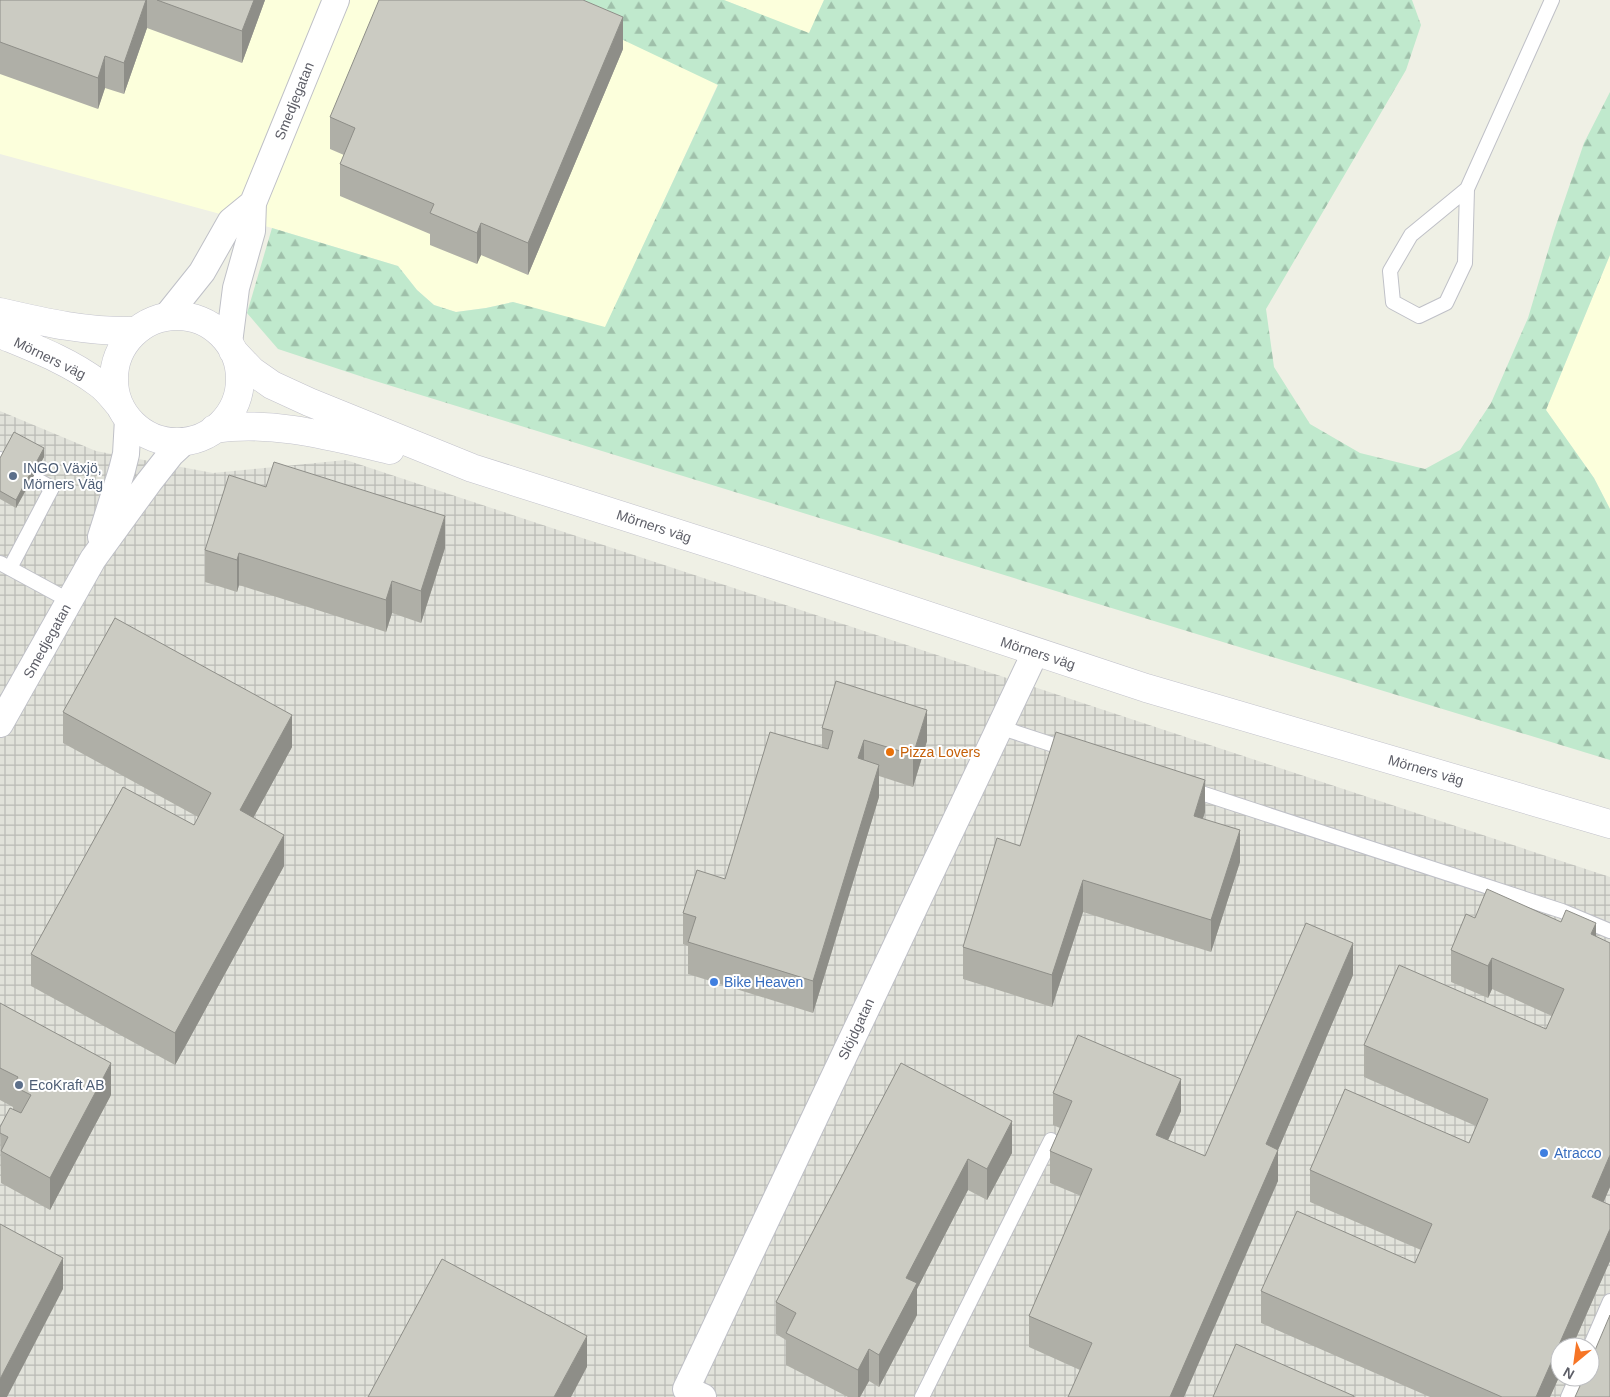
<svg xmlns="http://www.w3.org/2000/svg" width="1610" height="1397" font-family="Arial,sans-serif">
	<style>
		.commercial { fill: #fcffdc }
		.industrial { fill: url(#industrial-grid); fill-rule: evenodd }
		.forest { fill: url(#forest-firs) }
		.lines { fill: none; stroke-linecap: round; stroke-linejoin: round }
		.lane-casing { stroke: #bfc0c7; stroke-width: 16 }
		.street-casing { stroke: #bfc0c7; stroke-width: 28 }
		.secondary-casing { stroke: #c2c2cb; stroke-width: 29 }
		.lane { stroke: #fff; stroke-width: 14 }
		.street { stroke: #fff; stroke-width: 26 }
		.secondary { stroke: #fff; stroke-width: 28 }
		.wall { fill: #afafa7 }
		.shaded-wall { fill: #8e8e88 }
		.building { fill: #cbcbc2; stroke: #8e8e88 }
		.service-dot { fill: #5c6f8a; stroke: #fff; stroke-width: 2 }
		.food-dot { fill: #e8710a; stroke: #fff; stroke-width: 2 }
		.shop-dot { fill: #3f7fe0; stroke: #fff; stroke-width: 2 }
		.labels { text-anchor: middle; stroke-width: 4; stroke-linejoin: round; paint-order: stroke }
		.street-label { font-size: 14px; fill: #5d5e67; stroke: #fff }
		.service-label { font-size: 14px; fill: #4e5e75; stroke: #fff; text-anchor: start }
		.food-label { font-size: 14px; fill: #c56008; stroke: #fff; text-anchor: start }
		.shop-label { font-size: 14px; fill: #366cbe; stroke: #fff; text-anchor: start }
	</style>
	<defs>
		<pattern id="industrial-grid" width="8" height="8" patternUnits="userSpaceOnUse" patternTransform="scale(1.25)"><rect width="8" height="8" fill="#e1e2da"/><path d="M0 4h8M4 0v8" fill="none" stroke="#babab5"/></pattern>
		<pattern id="forest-firs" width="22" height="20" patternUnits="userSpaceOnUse" patternTransform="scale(1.25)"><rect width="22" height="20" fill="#c0e9cd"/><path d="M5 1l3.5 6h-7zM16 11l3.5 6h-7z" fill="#9fc0aa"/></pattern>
	</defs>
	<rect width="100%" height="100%" fill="#eff0e5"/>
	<!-- commercial -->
	<path class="commercial" d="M 0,0 L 539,0 L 718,84 L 605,328 L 513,302 L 486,308 L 456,312 L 434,305 L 417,290 L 398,266 L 272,228 L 0,154 Z
		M 724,0 L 824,0 L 809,34 Z
		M 1610,255 L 1610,509 L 1594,478 L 1546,410 Z"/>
	<!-- industrial -->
	<path class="industrial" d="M 0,411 L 96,451 L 213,473 L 346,460 L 1610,877 L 1610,1397 L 0,1397 ZM 1560,1347 L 1590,1347 L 1590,1377 L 1560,1377 Z"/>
	<!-- forest -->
	<path class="forest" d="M 539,0 L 724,0 L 809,33 L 824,0 L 1412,0 L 1421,25 L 1406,70 L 1266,309 L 1274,367 L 1310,424 L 1360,453 L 1425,469 L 1460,450 L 1491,403 L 1528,318 L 1554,231 L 1584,143 L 1610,92 L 1610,255 L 1546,410 L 1594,478 L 1610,509 L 1610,760 L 1082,599 L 372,380 L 278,349 L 247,313 L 272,228 L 398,266 L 417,290 L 434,305 L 456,312 L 486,308 L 513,302 L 605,327 L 718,85 Z"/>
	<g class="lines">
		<!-- lane casing -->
		<g class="lane-casing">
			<path id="lane" d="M 1467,189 L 1411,235 L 1390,271 L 1393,302 L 1419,316 L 1446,303 L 1465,263 L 1467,189 L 1552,0
				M 0,459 L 52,488 L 10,568
				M 0,563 L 70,601
				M 999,727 L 1069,750
				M 1189,789 L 1562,911 L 1610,931
				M 1590,1347 L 1610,1301
				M 922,1397 L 1051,1140
				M 1568,1397 L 1577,1377"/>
		</g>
		<!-- street casing -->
		<g class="street-casing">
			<path id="street" d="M 166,317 L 202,272 L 231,221 L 253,203
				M 229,343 L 236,288 L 252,231 L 253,203 L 336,0
				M 101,537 L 122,470 L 126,454 L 128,419
				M 0,724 L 93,559 L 149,482 L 171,454 L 185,441
				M 703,1397 L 686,1389 L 1035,653"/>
		</g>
		<!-- secondary casing -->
		<g class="secondary-casing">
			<path id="secondary" d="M 0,312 C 47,323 87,332 136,331
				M114 379a63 63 0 1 1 126 0a63 63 0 1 1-126 0Z
				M 0,334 C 34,348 69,361 98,383 C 107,389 113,398 120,406
				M 233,351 L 252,371 L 272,385 L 309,402 L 472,468 L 733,551 L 1146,688 L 1610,824
				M 214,429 C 273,420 333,437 390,450"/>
		</g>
		<!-- lane -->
		<use href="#lane" class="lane"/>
		<!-- street -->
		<use href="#street" class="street"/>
		<!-- secondary -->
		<use href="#secondary" class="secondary"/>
	</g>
	<!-- wall -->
	<path class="wall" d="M 0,0 L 265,0 L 242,63 L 147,28 L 124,94 L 105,88 L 98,109 L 0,74 Z
		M 623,49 L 528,275 L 481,255 L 477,264 L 430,245 L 430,234 L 340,196 L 340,164 L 344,155 L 330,149 L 330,117 Z
		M 44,457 L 16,508 L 0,499 L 0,458 Z
		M 445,548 L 421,623 L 392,613 L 386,632 L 239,585 L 237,592 L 205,582 L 205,550 Z
		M 63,712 L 292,747 L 253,818 L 284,866 L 175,1065 L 31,986 L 31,954 L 194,825 L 198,817 L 63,743 Z
		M 822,728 L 927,741 L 913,787 L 879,776 L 879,797 L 813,1013 L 688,974 L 688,946 L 683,944 L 683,913 L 725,879 L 822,747 Z
		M 1205,812 L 1203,818 L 1240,862 L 1211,952 L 1083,912 L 1052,1007 L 963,979 L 963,947 L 1020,846 Z
		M 1475,918 L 1596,937 L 1610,943 L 1610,1187 L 1603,1202 L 1610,1205 L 1610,1261 L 1550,1397 L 1430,1397 L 1261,1323 L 1261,1291 L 1415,1263 L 1421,1250 L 1310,1202 L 1310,1170 L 1469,1143 L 1476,1126 L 1364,1077 L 1364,1045 L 1546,1029 L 1552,1016 L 1492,989 L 1488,998 L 1451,982 L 1451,950 Z
		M 1353,975 L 1278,1150 L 1278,1181 L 1080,1370 L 1029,1347 L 1029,1316 L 1081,1196 L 1050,1183 L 1050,1151 L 1060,1128 L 1053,1125 L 1053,1093 L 1181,1111 L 1168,1140 L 1205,1156 Z
		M 0,1003 L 111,1095 L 50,1210 L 1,1183 L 0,1127 L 13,1110 L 13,1107 L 0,1100 Z
		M 901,1063 L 1012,1153 L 987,1200 L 968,1190 L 917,1289 L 917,1315 L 879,1387 L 869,1381 L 860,1397 L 848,1397 L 786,1365 L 786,1340 L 776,1334 L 776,1302 Z"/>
	<!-- shaded-wall -->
	<path class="shaded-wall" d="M 146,0 L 147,0 L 147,28 L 124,94 L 124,63 Z
		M 254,0 L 265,0 L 242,63 L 242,31 Z
		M 623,17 L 623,49 L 528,275 L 528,243 Z
		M 105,56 L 105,88 L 98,109 L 98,78 Z
		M 481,223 L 481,255 L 477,264 L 477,233 Z
		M 44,448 L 44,457 L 16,508 L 16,500 Z
		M 445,516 L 445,548 L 421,623 L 421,591 Z
		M 239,553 L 239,585 L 237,592 L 237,560 Z
		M 392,581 L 392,613 L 386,632 L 386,600 Z
		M 927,710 L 927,741 L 913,787 L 913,755 Z
		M 292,715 L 292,747 L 240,842 L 240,810 Z
		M 864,740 L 864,772 L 858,758 Z
		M 879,765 L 879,797 L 813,1013 L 813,981 Z
		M 1205,780 L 1205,812 L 1194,847 L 1194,816 Z
		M 1240,830 L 1240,862 L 1211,952 L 1211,920 Z
		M 284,835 L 284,866 L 175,1065 L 175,1033 Z
		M 1083,880 L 1083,912 L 1052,1007 L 1052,975 Z
		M 1596,923 L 1596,955 L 1591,934 Z
		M 1353,943 L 1353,975 L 1278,1150 L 1278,1181 L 1184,1397 L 1170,1397 L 1266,1144 Z
		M 1492,958 L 1492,989 L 1488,998 L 1488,966 Z
		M 111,1063 L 111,1095 L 50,1210 L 50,1178 Z
		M 1181,1079 L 1181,1111 L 1156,1167 L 1156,1135 Z
		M 1012,1121 L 1012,1153 L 987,1200 L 987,1169 Z
		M 1610,1155 L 1610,1187 L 1592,1229 L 1592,1197 Z
		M 968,1159 L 968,1190 L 917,1289 L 917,1315 L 879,1387 L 879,1355 L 906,1278 Z
		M 1610,1229 L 1610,1261 L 1572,1347 L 1560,1347 L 1560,1375 L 1550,1397 L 1536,1397 Z
		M 63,1258 L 63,1289 L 7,1397 L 0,1397 L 0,1379 Z
		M 587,1336 L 587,1367 L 571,1397 L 554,1397 Z
		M 869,1349 L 869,1381 L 860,1397 L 858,1397 L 858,1370 Z"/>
	<!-- building -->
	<path class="building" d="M 0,0 L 146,0 L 124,63 L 105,56 L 98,78 L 0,42 Z
		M 157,0 L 254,0 L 242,31 Z
		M 379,0 L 583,0 L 623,17 L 528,243 L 481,223 L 477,233 L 430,213 L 434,204 L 340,164 L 355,128 L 330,117 Z
		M 14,432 L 44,448 L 16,500 L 0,491 L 0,458 Z
		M 274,462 L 445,516 L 421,591 L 392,581 L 386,600 L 239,553 L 237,560 L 205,550 L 229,475 L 266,487 Z
		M 115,618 L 292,715 L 240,810 L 284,835 L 175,1033 L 31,954 L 123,787 L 194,825 L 211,793 L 63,712 Z
		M 836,681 L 927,710 L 913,755 L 864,740 L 858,758 L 879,765 L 813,981 L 688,942 L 696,917 L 683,913 L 697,870 L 725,879 L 770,732 L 828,749 L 833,731 L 822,728 Z
		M 1056,732 L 1205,780 L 1194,816 L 1240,830 L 1211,920 L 1083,880 L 1052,975 L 963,947 L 997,838 L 1020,846 Z
		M 1487,889 L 1561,922 L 1566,910 L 1596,923 L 1591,934 L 1610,943 L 1610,1155 L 1592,1197 L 1610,1205 L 1610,1229 L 1536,1397 L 1502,1397 L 1261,1291 L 1297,1211 L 1415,1263 L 1432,1224 L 1310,1170 L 1345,1089 L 1469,1143 L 1488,1099 L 1364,1045 L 1399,965 L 1546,1029 L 1564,989 L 1492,958 L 1488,966 L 1451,950 L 1466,914 L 1475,918 Z
		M 1306,923 L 1353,943 L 1266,1144 L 1278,1150 L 1170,1397 L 1068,1397 L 1092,1343 L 1029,1316 L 1092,1169 L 1050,1151 L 1072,1101 L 1053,1093 L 1078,1035 L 1181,1079 L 1156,1135 L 1205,1156 Z
		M 0,1003 L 111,1063 L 50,1178 L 1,1151 L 8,1137 L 0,1133 L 0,1127 L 10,1108 L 21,1113 L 31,1095 L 13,1086 L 18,1077 L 0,1068 Z
		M 901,1063 L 1012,1121 L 987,1169 L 968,1159 L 906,1278 L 917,1283 L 879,1355 L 869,1349 L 858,1370 L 786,1333 L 796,1313 L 776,1302 Z
		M 0,1224 L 63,1258 L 0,1379 Z
		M 442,1259 L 587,1336 L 554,1397 L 368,1397 Z
		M 1610,1315 L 1610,1397 L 1575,1397 L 1584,1377 L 1590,1377 L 1590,1362 Z
		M 1236,1344 L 1354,1396 L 1354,1397 L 1213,1397 Z"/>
	<!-- markers -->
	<g class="service-dot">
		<circle cx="13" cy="476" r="5"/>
		<circle cx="19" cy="1085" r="5"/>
	</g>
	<circle class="food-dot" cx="890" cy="752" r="5"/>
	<g class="shop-dot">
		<circle cx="714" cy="982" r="5"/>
		<circle cx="1544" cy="1153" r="5"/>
	</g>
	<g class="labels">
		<!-- street labels -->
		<g class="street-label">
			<text transform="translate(294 101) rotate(-68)" y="5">Smedjegatan</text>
			<text transform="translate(50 358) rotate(26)" y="5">Mörners väg</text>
			<text transform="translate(654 526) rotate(18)" y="5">Mörners väg</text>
			<text transform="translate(47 641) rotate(-61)" y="5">Smedjegatan</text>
			<text transform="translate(1038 653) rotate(18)" y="5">Mörners väg</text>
			<text transform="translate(1426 770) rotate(16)" y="5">Mörners väg</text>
			<text transform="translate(856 1029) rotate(-65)" y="5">Slöjdgatan</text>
		</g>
		<!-- service labels -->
		<g class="service-label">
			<text x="23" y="473">INGO Växjö,<tspan x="23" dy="16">Mörners Väg</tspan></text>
			<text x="29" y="1090">EcoKraft AB</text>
		</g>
		<!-- food labels -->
		<g class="food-label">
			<text x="900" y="757">Pizza Lovers</text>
		</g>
		<!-- shop labels -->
		<g class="shop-label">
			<text x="724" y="987">Bike Heaven</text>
			<text x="1554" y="1158">Atracco</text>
		</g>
	</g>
	<!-- north arrow -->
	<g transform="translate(1575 1362) rotate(209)"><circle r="24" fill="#ffffff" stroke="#bebfc2"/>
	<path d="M0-4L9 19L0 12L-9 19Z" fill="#f67526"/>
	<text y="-8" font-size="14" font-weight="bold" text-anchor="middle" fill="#5d5e67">N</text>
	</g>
</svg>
